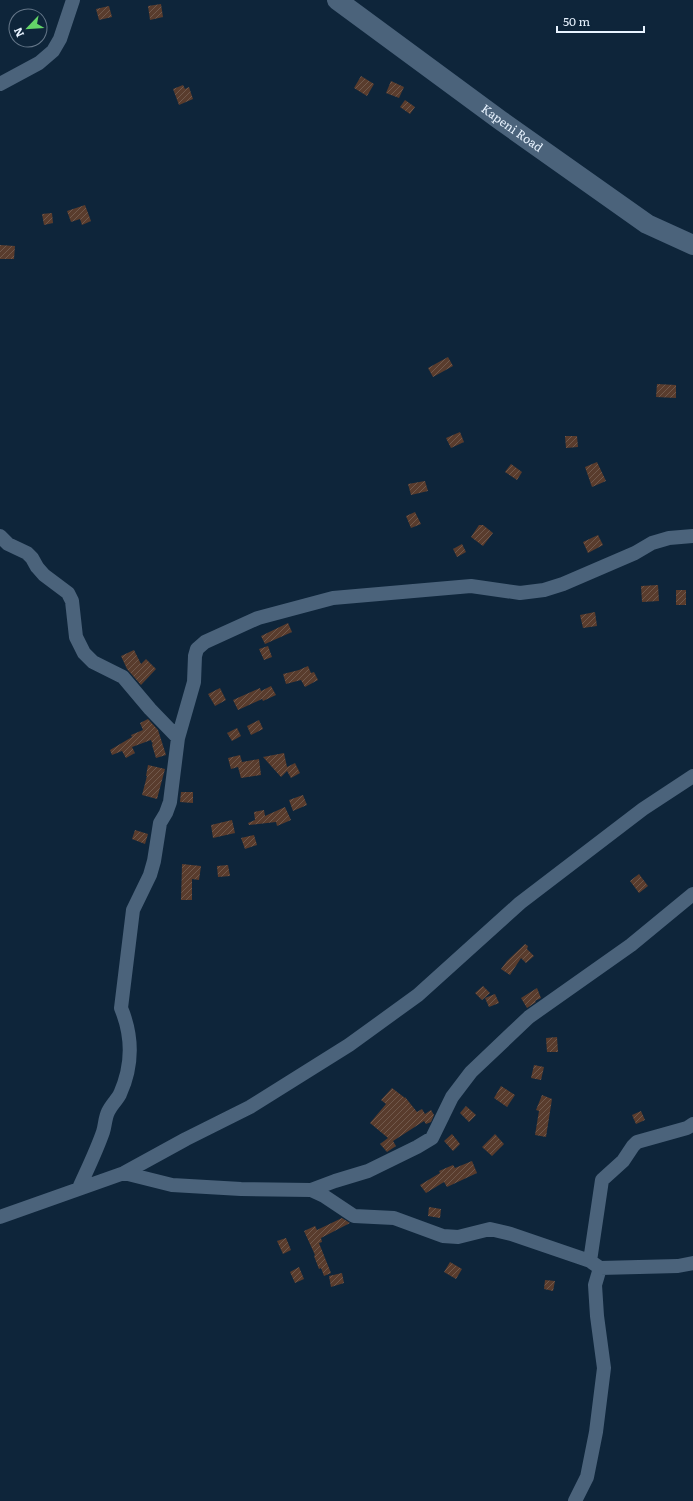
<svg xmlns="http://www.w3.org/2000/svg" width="693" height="1501" font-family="Literata,serif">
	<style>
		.building { fill: url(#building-hatch) }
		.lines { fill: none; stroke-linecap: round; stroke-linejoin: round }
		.street { stroke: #4b637b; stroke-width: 14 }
		.secondary { stroke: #4b637b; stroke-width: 20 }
		.labels { text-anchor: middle; stroke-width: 3; stroke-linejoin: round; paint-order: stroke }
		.street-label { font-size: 12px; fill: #e8f3ff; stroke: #0e253a }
	</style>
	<defs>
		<pattern id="building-hatch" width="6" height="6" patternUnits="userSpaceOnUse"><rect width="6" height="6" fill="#593c2d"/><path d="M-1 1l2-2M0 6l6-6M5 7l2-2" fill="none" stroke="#71594c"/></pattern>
	</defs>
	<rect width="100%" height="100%" fill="#0e253a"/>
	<!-- building -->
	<path class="building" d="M 161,4 L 163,17 L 150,20 L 148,6 Z
		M 109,6 L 112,17 L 99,20 L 96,9 Z
		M 361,76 L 374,84 L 367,96 L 354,88 Z
		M 391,81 L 404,87 L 399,98 L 386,93 Z
		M 183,85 L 185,89 L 189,87 L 193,99 L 179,105 L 173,89 Z
		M 405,100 L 415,107 L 410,114 L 400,107 Z
		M 85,205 L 91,221 L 82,225 L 80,219 L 71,222 L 67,211 Z
		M 52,213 L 53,223 L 44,225 L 42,214 Z
		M 0,245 L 15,246 L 14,259 L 0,259 Z
		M 448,357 L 453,366 L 433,377 L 428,368 Z
		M 657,384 L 676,385 L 676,398 L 656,397 Z
		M 460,432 L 464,442 L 451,448 L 446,438 Z
		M 565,436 L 577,436 L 578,447 L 566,448 Z
		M 597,462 L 606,481 L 592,487 L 585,467 Z
		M 511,464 L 522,472 L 517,480 L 505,472 Z
		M 425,481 L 428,491 L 411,495 L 408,484 Z
		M 415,512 L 421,524 L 411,528 L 406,516 Z
		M 479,525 L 483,525 L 493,533 L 483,546 L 471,537 Z
		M 598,535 L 603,545 L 588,553 L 583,542 Z
		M 462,544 L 466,552 L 457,557 L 453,549 Z
		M 658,585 L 659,601 L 642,602 L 641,586 Z
		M 676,590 L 686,590 L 686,605 L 676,605 Z
		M 595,612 L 597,626 L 583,628 L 580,615 Z
		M 288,623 L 292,632 L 265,644 L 261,636 Z
		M 268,646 L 272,657 L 264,660 L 259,649 Z
		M 134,650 L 141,664 L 146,659 L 156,669 L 141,685 L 127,669 L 121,656 Z
		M 308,666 L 311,673 L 314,672 L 318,680 L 305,687 L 301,680 L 286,684 L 283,674 L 299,670 Z
		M 271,686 L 276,695 L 263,701 L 262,699 L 238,710 L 233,700 L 260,688 L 261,691 Z
		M 220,688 L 226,700 L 215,706 L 208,694 Z
		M 148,719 L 158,730 L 166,755 L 156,758 L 152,745 L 153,742 L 152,743 L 151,740 L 132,747 L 135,753 L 126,758 L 122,751 L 112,755 L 110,750 L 132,737 L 131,735 L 143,730 L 140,723 Z
		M 259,720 L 263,729 L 251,735 L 247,726 Z
		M 237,728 L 241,736 L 232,741 L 227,733 Z
		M 284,753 L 287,767 L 295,763 L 300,773 L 291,778 L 287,771 L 281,777 L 263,757 Z
		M 240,755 L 242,762 L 259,759 L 261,775 L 241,778 L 238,767 L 231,769 L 228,758 Z
		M 148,765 L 165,769 L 157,799 L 142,795 L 147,776 L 146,776 Z
		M 181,792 L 193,792 L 193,803 L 180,802 Z
		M 303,795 L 307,805 L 293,811 L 289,800 Z
		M 285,807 L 291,820 L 277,826 L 276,822 L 249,825 L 248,823 L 255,820 L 254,812 L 264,810 L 265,816 Z
		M 232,820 L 235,833 L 213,838 L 211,825 Z
		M 135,830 L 148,834 L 145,844 L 132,839 Z
		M 254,835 L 257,845 L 245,849 L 241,838 Z
		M 182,864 L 201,866 L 199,880 L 192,879 L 192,900 L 181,900 Z
		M 228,865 L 230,876 L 218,877 L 217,866 Z
		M 639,874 L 648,886 L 639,893 L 630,881 Z
		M 525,944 L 528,946 L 527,949 L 534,956 L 526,963 L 521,958 L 510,975 L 501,969 L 507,961 Z
		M 483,986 L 490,993 L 482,1000 L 475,993 Z
		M 537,988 L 541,998 L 535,1001 L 536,1002 L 527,1008 L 521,998 Z
		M 495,994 L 499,1003 L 489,1007 L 485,998 Z
		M 557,1037 L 558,1052 L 547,1052 L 546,1038 Z
		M 534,1065 L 544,1067 L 541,1080 L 531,1078 Z
		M 501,1086 L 515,1095 L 507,1107 L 494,1098 Z
		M 392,1088 L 405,1098 L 405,1097 L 417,1112 L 422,1109 L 425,1114 L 431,1110 L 434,1115 L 431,1122 L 426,1124 L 424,1121 L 393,1141 L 396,1146 L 387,1152 L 380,1144 L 388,1138 L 370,1123 L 386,1104 L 381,1100 Z
		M 542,1095 L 552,1099 L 546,1137 L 535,1135 L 539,1111 L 536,1110 Z
		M 466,1106 L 476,1115 L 469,1122 L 460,1113 Z
		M 641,1111 L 645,1120 L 636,1124 L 632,1115 Z
		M 452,1134 L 460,1144 L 453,1151 L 444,1141 Z
		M 495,1134 L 504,1144 L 492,1156 L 482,1147 Z
		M 472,1161 L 477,1173 L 447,1187 L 444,1182 L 426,1193 L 420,1185 L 440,1173 L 439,1171 L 453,1165 L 455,1168 Z
		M 429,1207 L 441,1209 L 440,1218 L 428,1216 Z
		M 342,1218 L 350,1223 L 321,1238 L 322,1242 L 319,1243 L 331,1273 L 324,1276 L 321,1268 L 319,1269 L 314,1256 L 315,1255 L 304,1231 L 315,1226 L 317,1230 Z
		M 286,1238 L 291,1250 L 283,1254 L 277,1241 Z
		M 450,1262 L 462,1269 L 456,1279 L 444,1272 Z
		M 299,1267 L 304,1279 L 295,1283 L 290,1272 Z
		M 342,1273 L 344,1283 L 331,1287 L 329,1276 Z
		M 545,1280 L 555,1281 L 553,1291 L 544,1289 Z"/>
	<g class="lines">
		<!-- street -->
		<path class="street" d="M 0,84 L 39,63 L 53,51 L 60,39 L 73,0
			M 0,536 L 8,544 L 27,553 L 32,558 L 37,567 L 44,575 L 68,593 L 72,601 L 76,637 L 84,653 L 93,662 L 123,677 L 150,709 L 178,738
			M 124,1173 L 172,1185 L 241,1189 L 311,1190 L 324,1196 L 354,1216 L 394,1218 L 443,1236 L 458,1237 L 490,1229 L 511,1234 L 590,1261 L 600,1268 L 678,1266 L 693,1263
			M 79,1188 C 87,1170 96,1152 103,1132 C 105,1126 105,1118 108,1112 C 111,1105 117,1100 120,1094 C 133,1065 133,1037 121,1008 L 133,910 L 150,875 L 154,861 L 160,823 L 166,813 L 170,802 L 178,738 L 194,682 L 195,656 L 197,649 L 205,642 L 258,618 L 333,598 L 471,586 L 520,593 L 544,590 L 563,584 L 635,553 L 652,543 L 669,538 L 693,536
			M 311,1190 L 335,1181 L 368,1171 L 417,1147 L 432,1138 L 452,1097 L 471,1072 L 529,1017 L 631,945 L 693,894
			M 0,1217 L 124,1173 L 186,1139 L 250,1107 L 349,1045 L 418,995 L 520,903 L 643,809 L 693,776
			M 590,1261 L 602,1180 L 623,1161 L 633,1146 L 637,1142 L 687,1128 L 693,1124
			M 575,1501 L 587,1477 L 596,1432 L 604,1368 L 597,1316 L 595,1285 L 600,1268"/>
		<!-- secondary -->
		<path class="secondary" id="s1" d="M 337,0 L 500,120 L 647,224 L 693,245"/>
	</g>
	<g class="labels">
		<!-- street labels -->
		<g class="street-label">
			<text dy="4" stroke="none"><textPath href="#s1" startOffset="217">Kapeni Road</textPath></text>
		</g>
	</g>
	<!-- north arrow -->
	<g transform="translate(28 28) rotate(245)"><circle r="19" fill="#0e253a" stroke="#657789"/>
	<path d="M0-3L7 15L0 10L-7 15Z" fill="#64d468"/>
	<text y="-6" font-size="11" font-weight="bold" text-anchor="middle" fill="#e8f3ff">N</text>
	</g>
	<!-- scale -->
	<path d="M557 26v6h87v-6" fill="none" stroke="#e8f3ff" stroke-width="2"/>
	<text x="563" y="26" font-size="12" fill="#e8f3ff" stroke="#0e253a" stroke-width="3" paint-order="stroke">50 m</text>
</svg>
